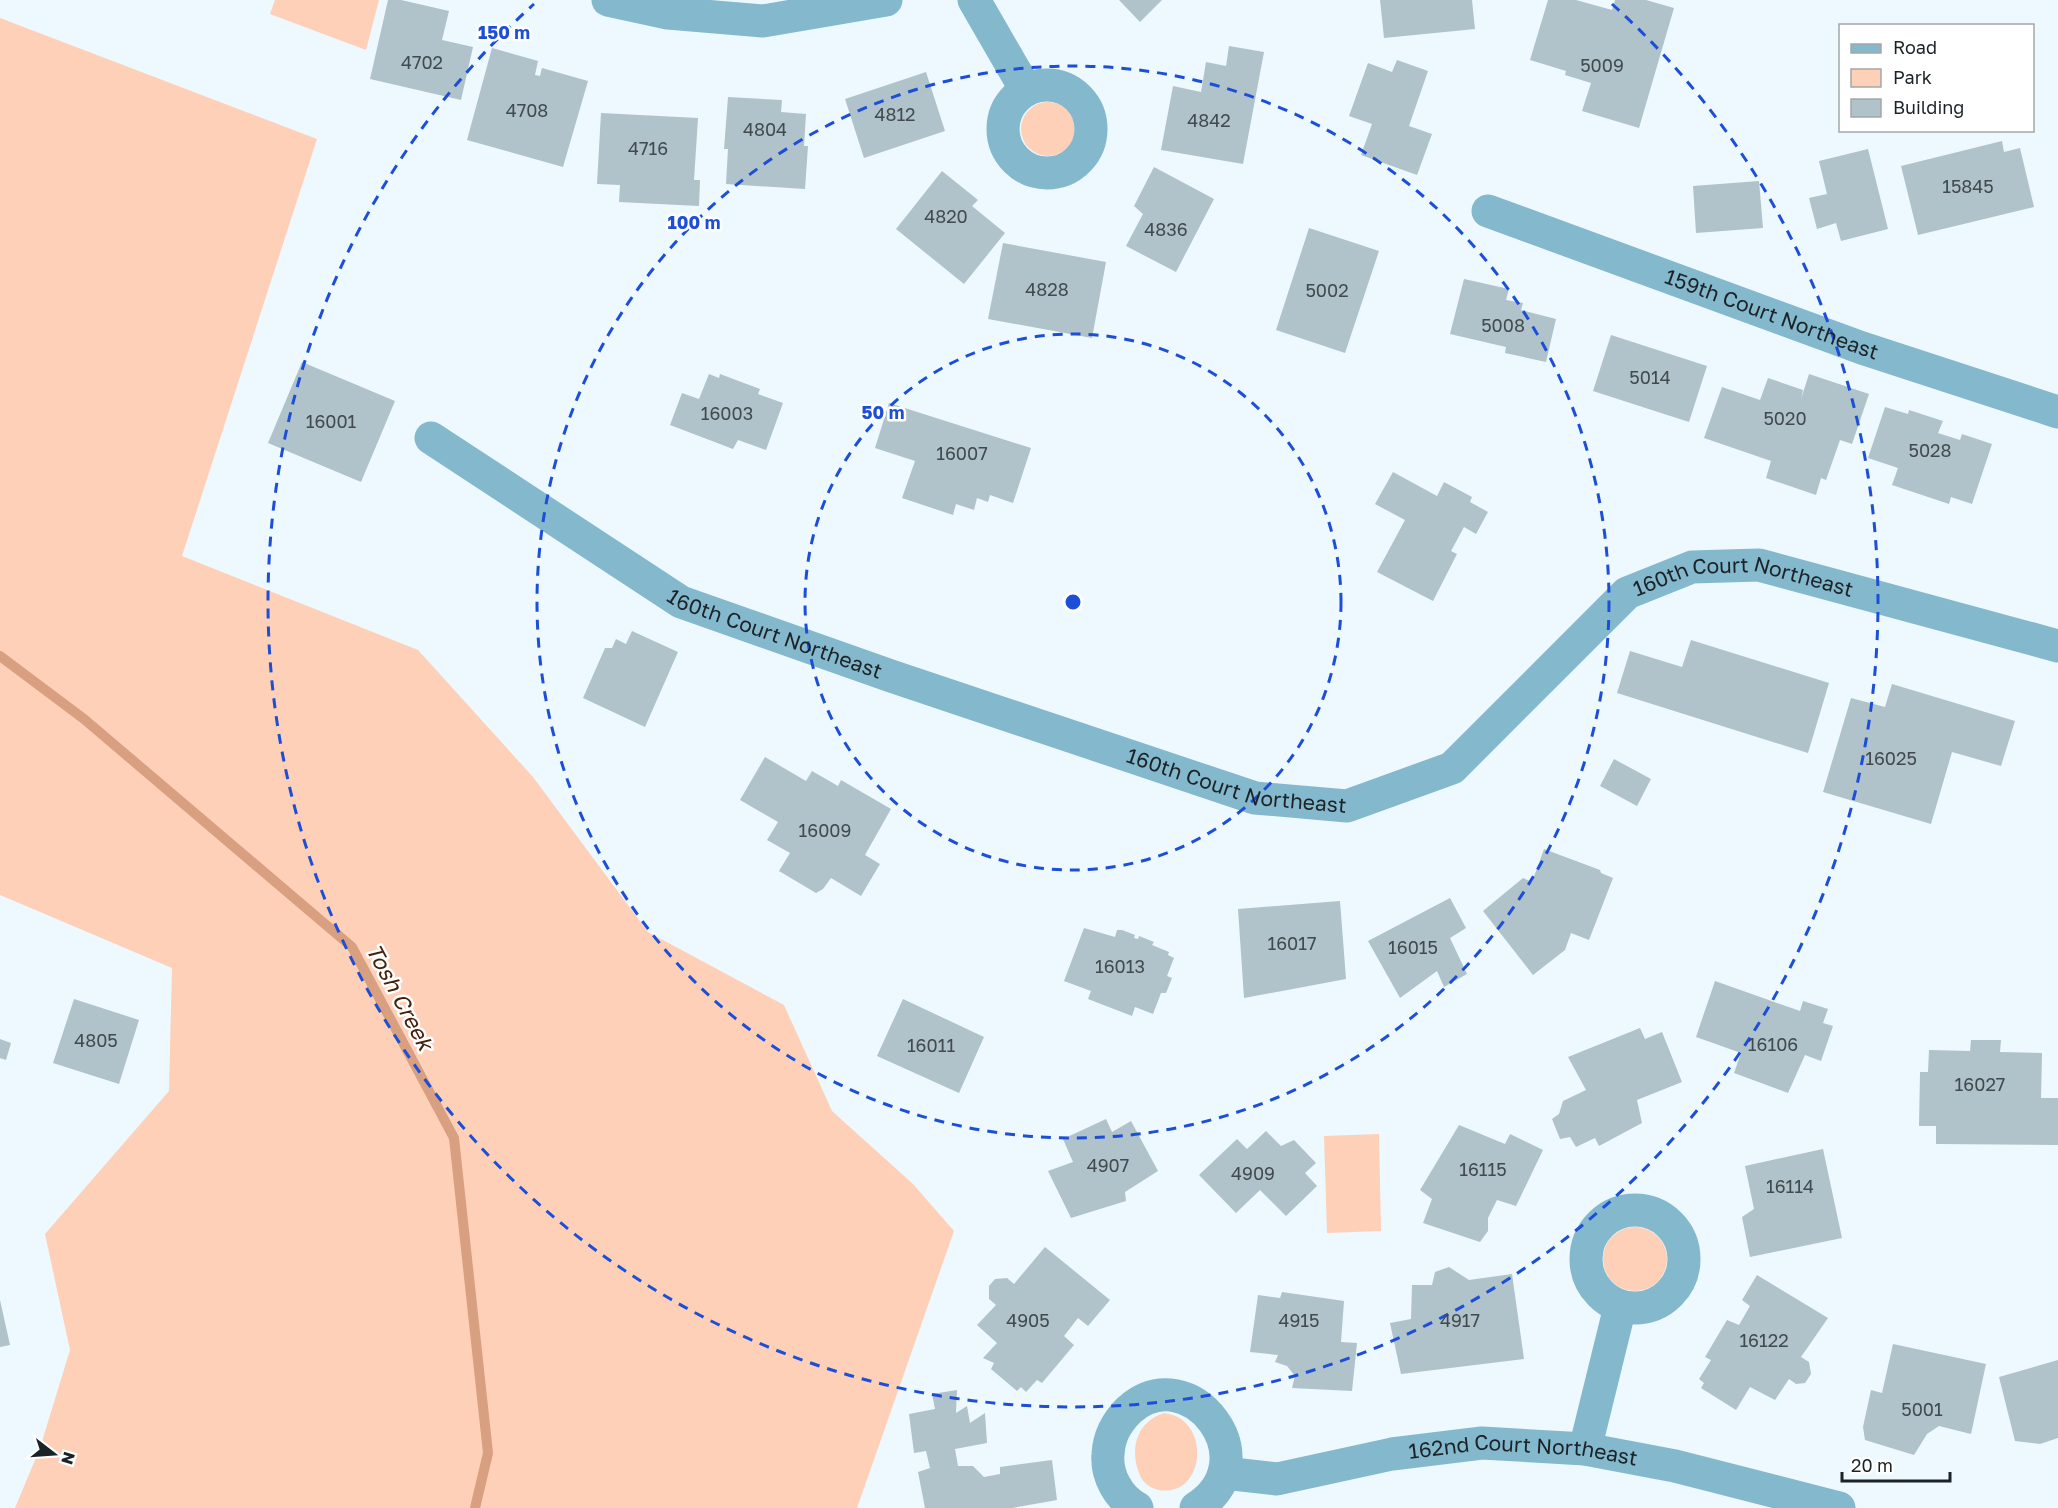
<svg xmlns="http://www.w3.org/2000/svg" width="2058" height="1508" font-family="'Golos Text',sans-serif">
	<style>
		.green { fill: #fed0b8 }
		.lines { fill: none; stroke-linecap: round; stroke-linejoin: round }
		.stream { stroke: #d89f81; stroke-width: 10 }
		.building { fill: #b0c2ca }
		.minor { stroke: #83b8cd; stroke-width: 33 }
		.ring { fill: none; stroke: #1d4ed8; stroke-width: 3; stroke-dasharray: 10 8 }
		.labels { text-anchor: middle; stroke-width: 5; stroke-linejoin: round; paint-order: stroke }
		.number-label { font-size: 18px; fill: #414b4f }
		.street-label { font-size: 21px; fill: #1c2326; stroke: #fff }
		.water-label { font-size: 22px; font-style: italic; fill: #46210a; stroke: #fff }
		.centre { fill: #1d4ed8; stroke: #fff; stroke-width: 3 }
		.ring-label { font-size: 18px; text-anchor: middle; font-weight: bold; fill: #1d4ed8; stroke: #fff; stroke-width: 5; stroke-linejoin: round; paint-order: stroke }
	</style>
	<rect width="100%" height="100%" fill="#edf9fe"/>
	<!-- green -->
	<path class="green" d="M 275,0 L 379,0 L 366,50 L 270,14 Z
		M 0,18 L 317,139 L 182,556 L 418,650 L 533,777 L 648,932 L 784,1005 L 832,1111 L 913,1184 L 954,1231 L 857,1508 L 15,1508 L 40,1448 L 70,1350 L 45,1234 L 169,1091 L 172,968 L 0,895 Z
		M1021 129a27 27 0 1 1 54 0a27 27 0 1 1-54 0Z
		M 1379,1134 L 1381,1231 L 1327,1233 L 1324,1136 Z
		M1603 1259a32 32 0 1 1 64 0a32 32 0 1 1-64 0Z
		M 1164,1413 C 1212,1418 1206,1498 1159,1490 C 1149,1488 1142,1482 1139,1473 C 1129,1448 1138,1421 1164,1413 Z"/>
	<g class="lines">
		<!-- stream -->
		<path class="stream" d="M 0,656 L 84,719 L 352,947 L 454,1138 L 488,1453 L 475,1508"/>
	</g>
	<!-- building -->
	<path class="building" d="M 388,0 L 401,0 L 449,11 L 442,40 L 473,47 L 461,100 L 370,79 Z
		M 1119,0 L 1162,0 L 1140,22 Z
		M 1380,0 L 1472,0 L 1475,29 L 1384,38 Z
		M 1548,0 L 1576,0 L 1612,10 L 1615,0 L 1646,0 L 1674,8 L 1639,128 L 1582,111 L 1591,83 L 1565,75 L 1566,71 L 1530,60 Z
		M 1229,46 L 1264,52 L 1243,164 L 1161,150 L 1173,86 L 1201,92 L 1206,62 L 1226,66 Z
		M 492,48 L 538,61 L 535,75 L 540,76 L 542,68 L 588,81 L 563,167 L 467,140 Z
		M 1397,60 L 1428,71 L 1409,126 L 1432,134 L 1417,175 L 1361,155 L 1372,124 L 1349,116 L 1368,63 L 1392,72 Z
		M 926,72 L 945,131 L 864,158 L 845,99 Z
		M 728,97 L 782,100 L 781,112 L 806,114 L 804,146 L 808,146 L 805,189 L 726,184 L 728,149 L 724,149 Z
		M 601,113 L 698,118 L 694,180 L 700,180 L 699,206 L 619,202 L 620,185 L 597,184 Z
		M 2002,141 L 2004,152 L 2020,148 L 2034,207 L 1918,235 L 1901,166 Z
		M 1868,149 L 1888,229 L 1841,241 L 1836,223 L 1817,229 L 1809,198 L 1827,194 L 1819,161 Z
		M 1154,167 L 1214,199 L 1176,272 L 1126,246 L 1143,214 L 1134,206 Z
		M 942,171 L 978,200 L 972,206 L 1005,233 L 964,284 L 896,229 Z
		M 1759,181 L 1763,228 L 1696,233 L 1693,186 Z
		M 1309,228 L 1379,251 L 1345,353 L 1276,330 Z
		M 1003,243 L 1106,262 L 1092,338 L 988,319 Z
		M 1464,279 L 1509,289 L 1506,300 L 1523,303 L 1521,310 L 1556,319 L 1546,362 L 1505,353 L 1506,347 L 1450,334 Z
		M 1611,335 L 1707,366 L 1689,422 L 1593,391 Z
		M 302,362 L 395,401 L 361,482 L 268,443 Z
		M 709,374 L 719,378 L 720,374 L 760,389 L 758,394 L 783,403 L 766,450 L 738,440 L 733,449 L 670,425 L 682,393 L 699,399 Z
		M 1809,374 L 1869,394 L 1852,444 L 1840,440 L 1826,480 L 1821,478 L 1816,495 L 1766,478 L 1771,461 L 1704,438 L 1722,387 L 1760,400 L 1768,378 L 1803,390 L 1801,399 Z
		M 889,403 L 1031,448 L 1013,503 L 990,495 L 988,502 L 977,498 L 974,510 L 956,504 L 953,515 L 902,498 L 915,461 L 875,448 Z
		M 1885,407 L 1908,414 L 1909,410 L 1943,421 L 1938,433 L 1960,440 L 1962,434 L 1992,444 L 1972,504 L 1951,497 L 1949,504 L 1892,485 L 1898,468 L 1868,458 Z
		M 1393,472 L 1437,496 L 1444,482 L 1472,497 L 1470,502 L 1488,512 L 1476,534 L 1464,527 L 1451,551 L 1457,554 L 1433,601 L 1377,572 L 1405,520 L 1375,504 Z
		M 632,631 L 678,652 L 645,727 L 583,698 L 605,648 L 612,648 L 616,639 L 626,644 Z
		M 1691,640 L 1829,683 L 1808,753 L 1617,693 L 1630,651 L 1682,667 Z
		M 1892,684 L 2015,721 L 2001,766 L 1952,752 L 1931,824 L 1823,792 L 1851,698 L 1885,707 Z
		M 765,757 L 806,781 L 812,771 L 838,786 L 841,780 L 891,809 L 865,855 L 880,864 L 861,896 L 831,878 L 823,889 L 816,893 L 779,871 L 790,853 L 767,840 L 778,822 L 740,800 Z
		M 1614,759 L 1651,779 L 1637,806 L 1600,786 Z
		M 1544,849 L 1600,870 L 1601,873 L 1613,878 L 1589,940 L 1571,933 L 1565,950 L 1533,975 L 1483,911 L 1523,878 L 1532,882 Z
		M 1450,898 L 1466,928 L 1450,938 L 1467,974 L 1444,987 L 1437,971 L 1400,998 L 1368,941 Z
		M 1340,901 L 1346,979 L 1244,998 L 1238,909 Z
		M 1084,928 L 1115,937 L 1117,930 L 1122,930 L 1135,935 L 1134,938 L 1138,939 L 1139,936 L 1154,942 L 1152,945 L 1169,952 L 1168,955 L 1174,958 L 1167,976 L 1172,978 L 1166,993 L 1161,993 L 1153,1014 L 1135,1007 L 1132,1016 L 1088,999 L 1091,991 L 1064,981 Z
		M 1715,981 L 1800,1011 L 1803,1001 L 1828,1009 L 1823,1023 L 1833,1026 L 1821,1061 L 1805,1055 L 1788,1093 L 1734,1073 L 1741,1053 L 1696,1037 Z
		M 74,999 L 139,1020 L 119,1084 L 53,1063 Z
		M 903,999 L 984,1037 L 959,1093 L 877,1056 Z
		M 1640,1028 L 1645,1039 L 1662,1032 L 1682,1082 L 1637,1100 L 1642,1123 L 1599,1146 L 1595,1138 L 1576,1147 L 1570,1137 L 1560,1139 L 1552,1119 L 1559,1114 L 1563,1101 L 1586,1090 L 1568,1057 Z
		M 0,1039 L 11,1043 L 6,1060 L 0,1058 Z
		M 1971,1040 L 2001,1040 L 2000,1052 L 2042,1053 L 2041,1098 L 2058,1098 L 2058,1145 L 1936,1144 L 1936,1126 L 1919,1126 L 1920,1072 L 1928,1072 L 1929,1050 L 1970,1051 Z
		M 1106,1119 L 1112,1132 L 1131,1121 L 1158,1171 L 1125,1192 L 1126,1201 L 1071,1218 L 1048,1171 L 1073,1162 L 1063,1139 Z
		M 1459,1125 L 1505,1144 L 1510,1134 L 1543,1150 L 1516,1206 L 1497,1200 L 1488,1218 L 1488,1231 L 1480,1242 L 1423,1223 L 1432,1199 L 1420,1190 Z
		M 1266,1131 L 1281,1146 L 1294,1140 L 1316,1163 L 1305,1173 L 1317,1186 L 1286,1216 L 1260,1190 L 1236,1213 L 1199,1175 L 1237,1139 L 1247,1149 Z
		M 1823,1149 L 1842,1238 L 1750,1257 L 1742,1217 L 1754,1209 L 1745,1166 Z
		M 1045,1247 L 1110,1300 L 1088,1326 L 1078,1318 L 1064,1336 L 1074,1345 L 1042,1383 L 1037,1380 L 1026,1392 L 1021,1387 L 1017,1391 L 991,1369 L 994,1363 L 983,1358 L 997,1343 L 977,1325 L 996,1305 L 989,1299 L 989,1286 L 995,1279 L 1007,1278 L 1014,1284 Z
		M 1449,1267 L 1469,1280 L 1512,1274 L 1524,1359 L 1401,1374 L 1390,1323 L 1411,1319 L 1412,1285 L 1432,1285 L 1435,1272 Z
		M 1757,1275 L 1828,1318 L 1801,1357 L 1809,1362 L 1811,1374 L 1805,1383 L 1796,1384 L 1789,1379 L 1775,1400 L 1750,1387 L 1736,1410 L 1701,1388 L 1704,1383 L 1699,1379 L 1711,1360 L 1705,1357 L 1727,1320 L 1739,1325 L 1750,1306 L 1742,1300 Z
		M 1282,1292 L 1344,1301 L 1341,1342 L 1357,1343 L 1352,1391 L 1292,1388 L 1295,1376 L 1287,1366 L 1275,1362 L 1278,1355 L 1250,1352 L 1258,1295 L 1280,1298 Z
		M 0,1300 L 10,1345 L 0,1347 Z
		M 1893,1344 L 1986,1364 L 1971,1434 L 1939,1426 L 1927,1434 L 1914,1455 L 1865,1440 L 1863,1427 L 1871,1390 L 1882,1393 Z
		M 2058,1360 L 2058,1438 L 2040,1444 L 2015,1441 L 1999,1377 Z
		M 957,1390 L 956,1413 L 967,1406 L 970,1423 L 985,1413 L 987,1443 L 955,1449 L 958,1466 L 973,1466 L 984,1477 L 1000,1474 L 1000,1467 L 1052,1460 L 1057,1500 L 1012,1508 L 925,1508 L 918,1472 L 930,1468 L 926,1451 L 914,1453 L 909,1414 L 935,1409 L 932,1394 Z"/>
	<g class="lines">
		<!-- minor -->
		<g class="minor">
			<path d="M 608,0 L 668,13 L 763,21 L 886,0"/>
			<path d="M 974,0 L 1026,90"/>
			<circle cx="1047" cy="129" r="44"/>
			<path id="s1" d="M 1488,211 L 1862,348 L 2058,412"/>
			<path id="s2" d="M 431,438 L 681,602 L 891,676 L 1255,798 L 1347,806 L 1452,768 L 1627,593 L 1692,567 L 1759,565 L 2058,646"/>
			<circle cx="1635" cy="1259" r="49"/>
			<path d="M 1585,1449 L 1620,1307"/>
			<path id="s3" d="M 1224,1473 L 1277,1479 L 1392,1454 L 1482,1443 L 1585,1449 L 1675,1466 L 1839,1508"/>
			<path d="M 1137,1508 C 1119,1498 1106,1476 1108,1454 C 1109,1436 1116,1423 1129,1410 C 1189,1356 1271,1460 1196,1508"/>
		</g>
	</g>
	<!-- distance rings -->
	<g class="ring">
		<circle cx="1073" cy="602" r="268"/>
		<circle cx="1073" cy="602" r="536"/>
		<path d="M1612 4A805 805 0 1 1 534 4"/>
	</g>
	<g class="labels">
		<!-- number labels -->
		<g class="number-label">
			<text x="422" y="69">4702</text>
			<text x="1602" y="72">5009</text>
			<text x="527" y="117">4708</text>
			<text x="895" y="121">4812</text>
			<text x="1209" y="127">4842</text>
			<text x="765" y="136">4804</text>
			<text x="648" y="155">4716</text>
			<text x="1968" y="193">15845</text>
			<text x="946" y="223">4820</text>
			<text x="1166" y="236">4836</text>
			<text x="1047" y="296">4828</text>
			<text x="1327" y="297">5002</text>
			<text x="1503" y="332">5008</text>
			<text x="1650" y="384">5014</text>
			<text x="727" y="420">16003</text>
			<text x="1785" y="425">5020</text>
			<text x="331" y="428">16001</text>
			<text x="1930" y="457">5028</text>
			<text x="962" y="460">16007</text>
			<text x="1891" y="765">16025</text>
			<text x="825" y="837">16009</text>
			<text x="1292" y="950">16017</text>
			<text x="1413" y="954">16015</text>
			<text x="1120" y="973">16013</text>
			<text x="96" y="1047">4805</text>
			<text x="1773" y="1051">16106</text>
			<text x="931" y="1052">16011</text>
			<text x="1980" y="1091">16027</text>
			<text x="1108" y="1172">4907</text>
			<text x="1483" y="1176">16115</text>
			<text x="1253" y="1180">4909</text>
			<text x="1790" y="1193">16114</text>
			<text x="1028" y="1327">4905</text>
			<text x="1299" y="1327">4915</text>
			<text x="1460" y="1327">4917</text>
			<text x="1764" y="1347">16122</text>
			<text x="1922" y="1416">5001</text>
		</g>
		<!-- street labels -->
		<g class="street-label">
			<text dy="7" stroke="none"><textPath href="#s1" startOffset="302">159th Court Northeast</textPath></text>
			<text dy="7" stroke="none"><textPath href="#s2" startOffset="1478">160th Court Northeast</textPath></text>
			<text dy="7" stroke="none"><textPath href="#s2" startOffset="398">160th Court Northeast</textPath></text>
			<text dy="7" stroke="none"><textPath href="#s2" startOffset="884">160th Court Northeast</textPath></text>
			<text dy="7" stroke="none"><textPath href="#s3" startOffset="303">162nd Court Northeast</textPath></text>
		</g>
		<!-- water labels -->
		<g class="water-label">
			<text transform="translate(400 997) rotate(62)" y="8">Tosh Creek</text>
		</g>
	</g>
	<circle cx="1073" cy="602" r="9" class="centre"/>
	<g class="ring-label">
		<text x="504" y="39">150 m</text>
		<text x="694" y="229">100 m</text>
		<text x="883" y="419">50 m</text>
	</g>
	<!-- legend -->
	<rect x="1839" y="24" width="195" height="108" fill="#ffffff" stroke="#a4a7a8" stroke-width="1.5"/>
	<rect x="1851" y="44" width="30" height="9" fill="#83b8cd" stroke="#a4a7a8" stroke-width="1.5"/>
	<text x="1893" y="54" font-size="18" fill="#1c2326">Road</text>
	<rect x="1851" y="69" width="30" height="18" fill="#fed0b8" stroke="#a4a7a8" stroke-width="1.5"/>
	<text x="1893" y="84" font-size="18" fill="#1c2326">Park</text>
	<rect x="1851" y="99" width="30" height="18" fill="#b0c2ca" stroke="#a4a7a8" stroke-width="1.5"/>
	<text x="1893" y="114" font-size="18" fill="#1c2326">Building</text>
	<!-- north arrow -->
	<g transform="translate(54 1454) rotate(107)" stroke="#ffffff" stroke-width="4.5" paint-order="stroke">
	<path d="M0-4.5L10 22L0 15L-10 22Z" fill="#1c2326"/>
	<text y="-9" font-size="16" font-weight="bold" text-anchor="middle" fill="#1c2326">N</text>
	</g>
	<!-- scale -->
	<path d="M1842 1472v9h108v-9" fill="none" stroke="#1c2326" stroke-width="3"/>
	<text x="1851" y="1472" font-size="18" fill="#1c2326" stroke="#ffffff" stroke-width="4.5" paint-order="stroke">20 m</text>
</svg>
